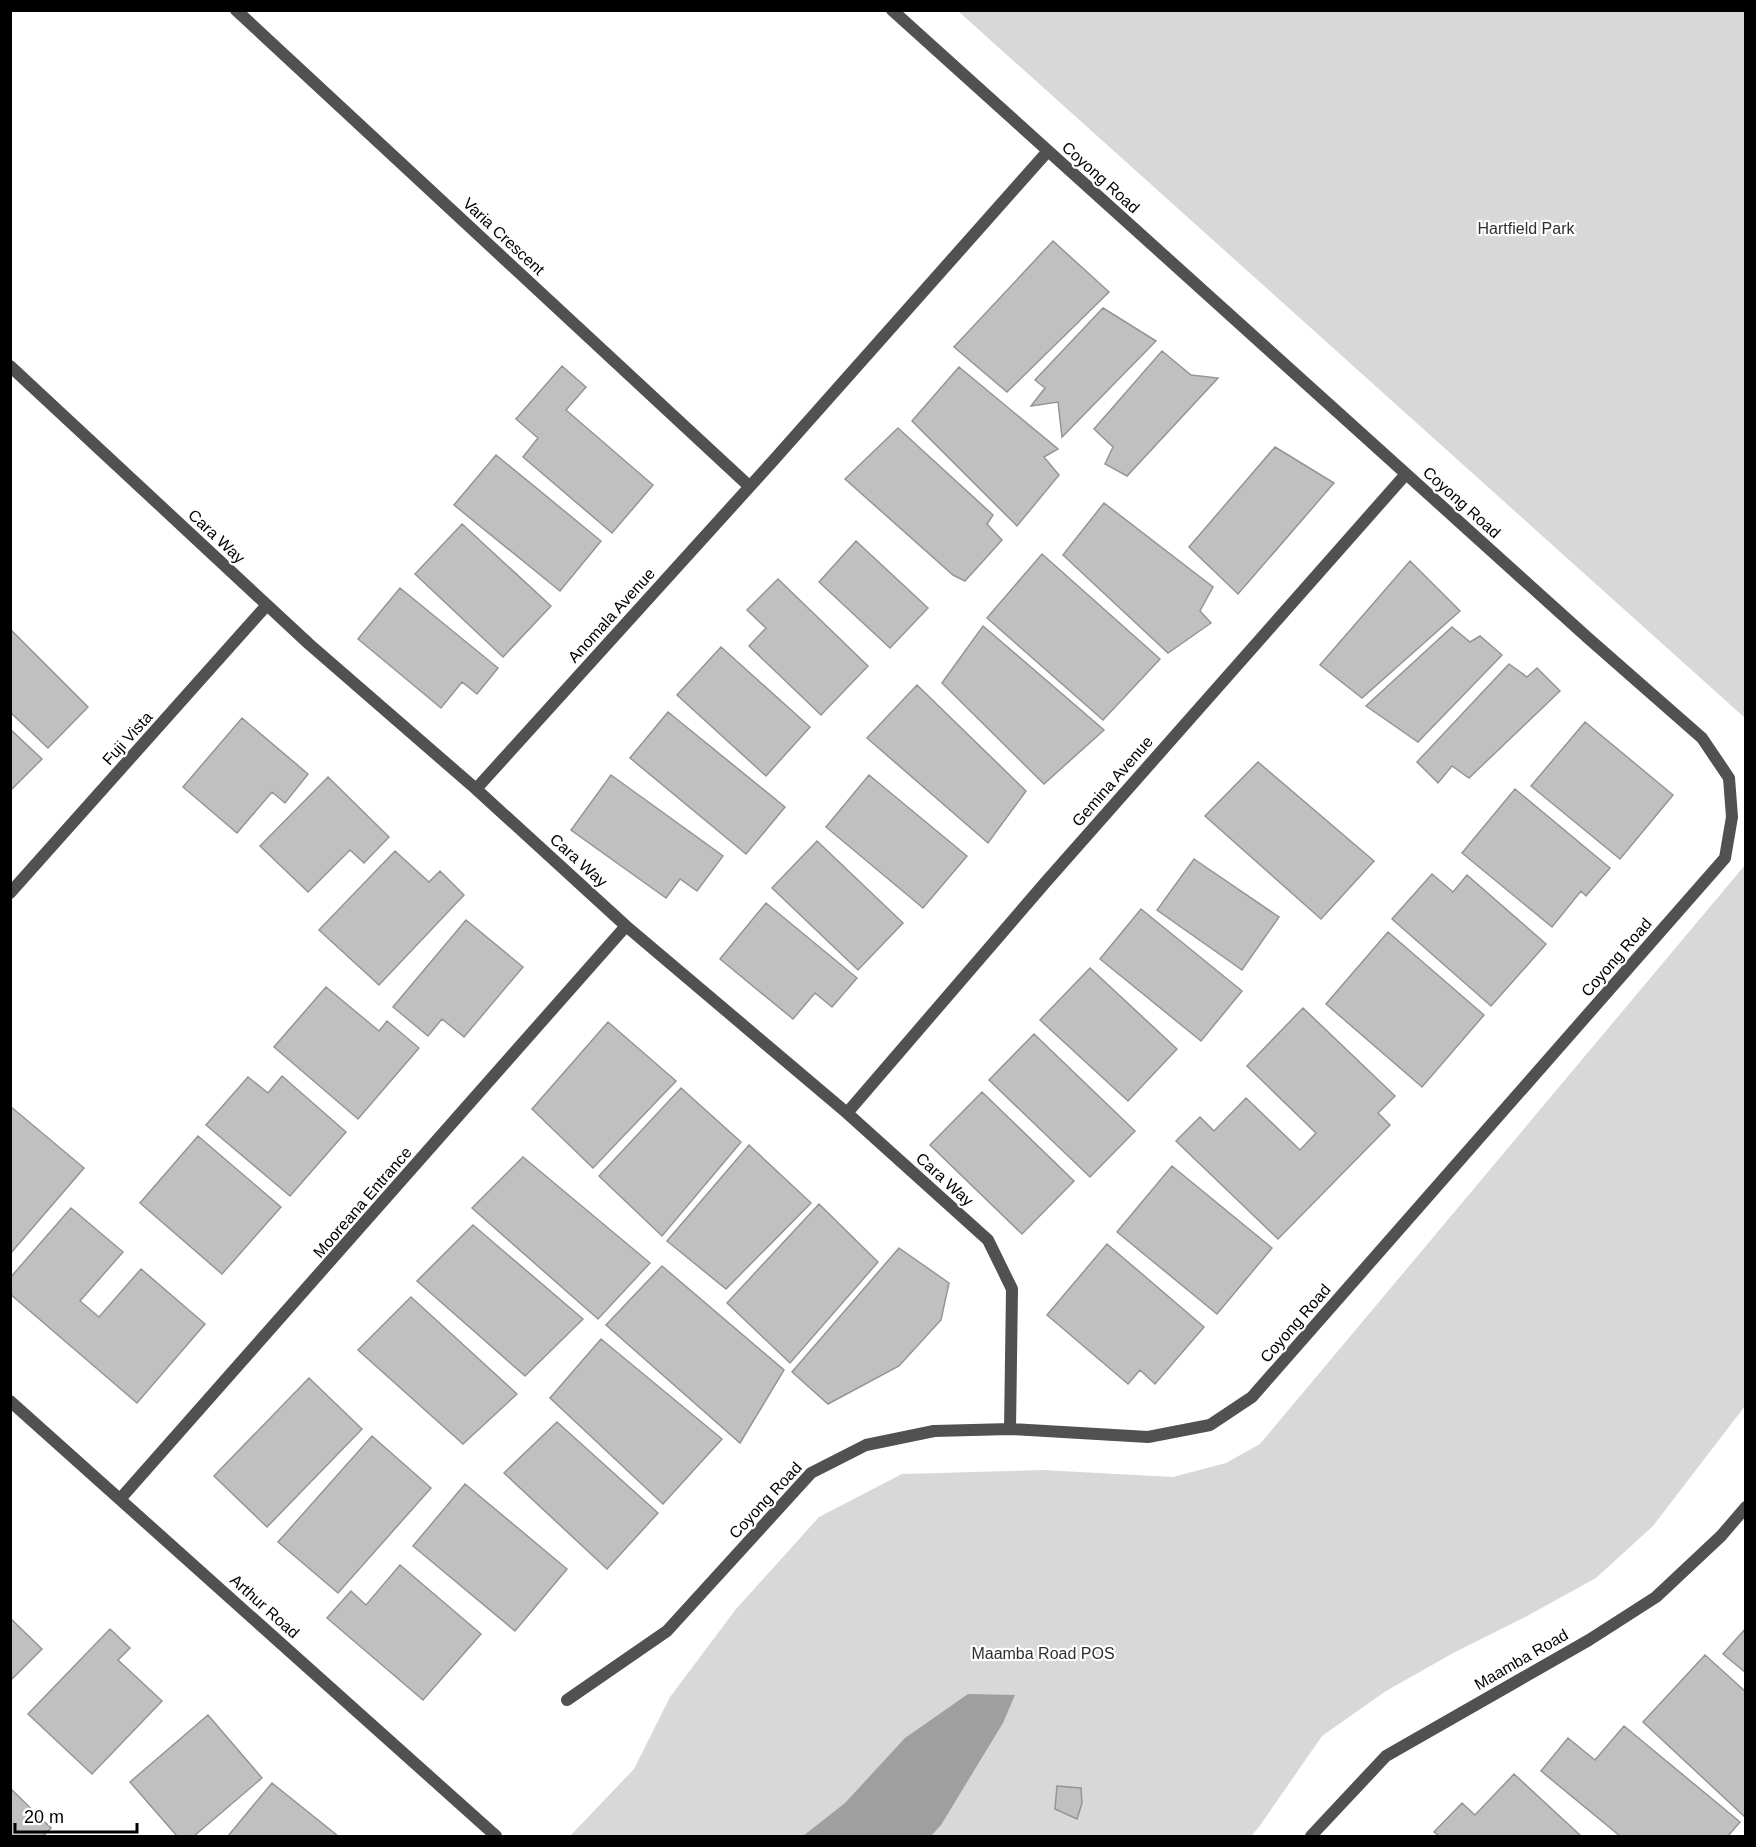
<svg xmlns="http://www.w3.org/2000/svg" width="1756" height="1847" font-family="Arial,sans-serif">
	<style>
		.green { fill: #d8d8d8 }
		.water { fill: #9f9f9f }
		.building { fill: #c0c0c0; stroke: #959595; stroke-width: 1.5 }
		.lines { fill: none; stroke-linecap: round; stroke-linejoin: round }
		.minor { stroke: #515151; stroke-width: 12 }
		.labels { text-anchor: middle; stroke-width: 4.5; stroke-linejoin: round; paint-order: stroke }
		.street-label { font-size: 16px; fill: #000; stroke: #fff }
		.park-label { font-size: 16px; fill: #2f2f2f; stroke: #fff }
	</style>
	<rect width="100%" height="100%" fill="#fff"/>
	<!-- green -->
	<path class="green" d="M 958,11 L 1745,11 L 1745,718 Z
		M 1745,865 L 1745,1406 L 1653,1526 L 1596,1578 L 1527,1616 L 1455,1652 L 1386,1691 L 1322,1736 L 1259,1827 L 1251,1836 L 570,1836 L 634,1769 L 670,1697 L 736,1609 L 819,1517 L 902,1474 L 1042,1470 L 1173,1477 L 1226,1463 L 1260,1444 Z"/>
	<!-- water -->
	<path class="water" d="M 968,1694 L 1015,1695 L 1003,1723 L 941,1825 L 931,1836 L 803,1836 L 845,1803 L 905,1738 Z"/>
	<!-- building -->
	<path class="building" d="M 1053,241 L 1109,292 L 1007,392 L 954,347 Z
		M 1103,308 L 1156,341 L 1062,437 L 1058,402 L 1031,406 L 1045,388 L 1035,380 Z
		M 1162,351 L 1191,375 L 1218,378 L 1127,476 L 1105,464 L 1113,447 L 1094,429 Z
		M 562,366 L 586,387 L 566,410 L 653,485 L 612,533 L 523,457 L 538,438 L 516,419 Z
		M 959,367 L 1058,449 L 1044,457 L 1059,475 L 1017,526 L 912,421 Z
		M 898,428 L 993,515 L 987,524 L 1002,540 L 965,581 L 953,575 L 845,479 Z
		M 1275,447 L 1334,483 L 1238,594 L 1189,547 Z
		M 496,455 L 601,541 L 560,591 L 454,505 Z
		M 1104,503 L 1213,587 L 1200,611 L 1211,623 L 1168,653 L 1063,555 Z
		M 462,524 L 551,606 L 503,657 L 415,574 Z
		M 856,541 L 928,608 L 890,648 L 819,582 Z
		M 1042,554 L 1160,659 L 1103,720 L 987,618 Z
		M 1410,561 L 1460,611 L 1362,698 L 1320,665 Z
		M 778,579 L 868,666 L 821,715 L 749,646 L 766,628 L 747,610 Z
		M 400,588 L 498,668 L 477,694 L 462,682 L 441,708 L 358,639 Z
		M 983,626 L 1104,730 L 1044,784 L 942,683 Z
		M 1452,627 L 1470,642 L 1480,636 L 1502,655 L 1418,742 L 1366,706 Z
		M 10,629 L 88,707 L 48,748 L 10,712 Z
		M 721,647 L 810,727 L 766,776 L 677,695 Z
		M 1509,664 L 1527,677 L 1537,668 L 1560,691 L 1469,778 L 1452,766 L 1438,783 L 1417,762 Z
		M 917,685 L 1026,791 L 988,843 L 867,738 Z
		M 668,712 L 785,807 L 746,854 L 630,758 Z
		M 242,718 L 308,774 L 285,803 L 272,792 L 237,833 L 183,787 Z
		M 1585,722 L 1673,795 L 1620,859 L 1531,786 Z
		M 10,729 L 42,759 L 10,791 Z
		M 1258,762 L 1374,861 L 1321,919 L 1205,816 Z
		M 611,775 L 723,856 L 697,891 L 680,879 L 666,898 L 571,830 Z
		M 869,775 L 967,856 L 923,908 L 826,827 Z
		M 328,777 L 389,837 L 364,863 L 350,850 L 308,892 L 260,846 Z
		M 1515,789 L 1610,868 L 1586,896 L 1581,891 L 1552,927 L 1462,853 Z
		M 817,841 L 903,923 L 858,970 L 772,888 Z
		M 395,851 L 429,882 L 440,871 L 464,895 L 379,985 L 319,930 Z
		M 1194,859 L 1279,917 L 1242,970 L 1157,910 Z
		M 1432,874 L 1453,892 L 1467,875 L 1546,944 L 1491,1006 L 1392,919 Z
		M 766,903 L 857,978 L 832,1007 L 815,993 L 793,1019 L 720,959 Z
		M 1141,909 L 1242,991 L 1201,1041 L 1100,959 Z
		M 466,920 L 523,967 L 464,1037 L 442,1019 L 428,1036 L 393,1007 Z
		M 1388,932 L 1484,1015 L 1422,1087 L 1326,1004 Z
		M 1090,968 L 1177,1049 L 1128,1101 L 1040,1020 Z
		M 326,987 L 379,1031 L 387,1021 L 419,1048 L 358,1119 L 274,1047 Z
		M 1303,1008 L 1395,1096 L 1378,1113 L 1390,1125 L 1278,1239 L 1176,1141 L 1200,1117 L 1214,1131 L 1246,1098 L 1300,1150 L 1316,1133 L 1247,1066 Z
		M 608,1022 L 676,1081 L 593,1168 L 532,1109 Z
		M 1034,1034 L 1135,1131 L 1090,1177 L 989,1080 Z
		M 282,1076 L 346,1132 L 290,1196 L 206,1125 L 248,1077 L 268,1093 Z
		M 681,1088 L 741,1142 L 662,1236 L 599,1176 Z
		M 982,1092 L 1074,1181 L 1022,1234 L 930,1145 Z
		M 10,1106 L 84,1168 L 10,1254 Z
		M 198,1136 L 281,1207 L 222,1274 L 140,1203 Z
		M 749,1145 L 811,1203 L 726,1289 L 667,1241 Z
		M 523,1157 L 650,1263 L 598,1319 L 472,1208 Z
		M 1172,1166 L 1272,1248 L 1217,1314 L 1117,1232 Z
		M 819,1204 L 878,1262 L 790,1363 L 727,1303 Z
		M 71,1208 L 123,1252 L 80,1301 L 99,1317 L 141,1269 L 205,1324 L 137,1403 L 10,1294 L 10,1278 Z
		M 473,1225 L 583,1319 L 525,1376 L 417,1281 Z
		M 1107,1244 L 1204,1327 L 1155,1384 L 1140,1370 L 1128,1384 L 1047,1315 Z
		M 899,1248 L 949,1283 L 941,1320 L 899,1366 L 828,1404 L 792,1372 Z
		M 662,1266 L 784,1370 L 740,1443 L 606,1325 Z
		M 411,1297 L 517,1394 L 463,1444 L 358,1350 Z
		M 601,1339 L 722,1439 L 663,1504 L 550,1398 Z
		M 309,1378 L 362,1429 L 267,1527 L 214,1476 Z
		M 557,1422 L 658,1513 L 607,1569 L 504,1473 Z
		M 372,1436 L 431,1488 L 338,1593 L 278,1542 Z
		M 465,1484 L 567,1569 L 515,1631 L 413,1546 Z
		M 400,1565 L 481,1634 L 423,1700 L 327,1618 L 351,1591 L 366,1605 Z
		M 10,1618 L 42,1649 L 10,1681 Z
		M 1746,1628 L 1746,1673 L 1723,1654 Z
		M 110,1629 L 130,1648 L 118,1660 L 162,1701 L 92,1774 L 28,1714 Z
		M 1705,1655 L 1746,1692 L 1745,1817 L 1643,1722 Z
		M 208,1715 L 262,1778 L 194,1836 L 177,1836 L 130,1782 Z
		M 1624,1726 L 1740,1822 L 1728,1836 L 1620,1836 L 1541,1771 L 1568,1738 L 1595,1760 Z
		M 1514,1774 L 1581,1836 L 1439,1836 L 1434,1832 L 1462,1803 L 1475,1815 Z
		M 272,1783 L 338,1836 L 228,1836 Z
		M 1057,1786 L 1081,1788 L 1082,1803 L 1077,1819 L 1055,1809 Z
		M 10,1788 L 51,1828 L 43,1836 L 10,1836 Z"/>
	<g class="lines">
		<!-- minor -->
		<path class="minor" d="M 236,10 L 749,486
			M 10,366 L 309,644 L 476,789 L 626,926 L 847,1113 L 988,1240 L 1012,1289 L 1010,1429
			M 476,789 L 772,462 L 1048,151
			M 10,893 L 267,605
			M 847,1113 L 1044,884 L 1406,474
			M 10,1401 L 496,1836
			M 121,1498 L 626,926
			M 567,1700 L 667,1631 L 811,1473 L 866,1445 L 934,1431 L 1010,1429 L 1148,1437 L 1210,1425 L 1252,1397 L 1725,858 L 1732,817 L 1729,778 L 1702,738 L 1588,638 L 892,10
			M 1311,1836 L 1386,1756 L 1589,1640 L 1656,1597 L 1721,1536 L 1746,1507"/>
	</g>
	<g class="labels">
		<!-- street labels -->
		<g class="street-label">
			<text transform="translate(1101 177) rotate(42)" y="6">Coyong Road</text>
			<text transform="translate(504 236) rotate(43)" y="6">Varia Crescent</text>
			<text transform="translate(1462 502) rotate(42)" y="6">Coyong Road</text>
			<text transform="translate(217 536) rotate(43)" y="6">Cara Way</text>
			<text transform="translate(611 615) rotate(-48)" y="6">Anomala Avenue</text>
			<text transform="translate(127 738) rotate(-48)" y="6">Fuji Vista</text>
			<text transform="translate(1112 781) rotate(-49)" y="6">Gemina Avenue</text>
			<text transform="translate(579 860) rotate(42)" y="6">Cara Way</text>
			<text transform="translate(1616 957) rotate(-49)" y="6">Coyong Road</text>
			<text transform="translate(945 1179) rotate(42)" y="6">Cara Way</text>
			<text transform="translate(362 1202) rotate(-49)" y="6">Mooreana Entrance</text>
			<text transform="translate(1295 1323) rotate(-49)" y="6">Coyong Road</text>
			<text transform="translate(765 1500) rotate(-47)" y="6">Coyong Road</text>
			<text transform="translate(265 1606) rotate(42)" y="6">Arthur Road</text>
			<text transform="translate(1521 1659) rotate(-30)" y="6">Maamba Road</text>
		</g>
		<!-- park labels -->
		<g class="park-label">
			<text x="1526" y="234">Hartfield Park</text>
			<text x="1043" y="1659">Maamba Road POS</text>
		</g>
	</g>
	<!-- border -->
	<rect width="1756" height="1847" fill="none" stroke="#000000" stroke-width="24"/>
	<!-- scale -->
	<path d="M15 1823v9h122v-9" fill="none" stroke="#000000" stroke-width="3"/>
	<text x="24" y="1823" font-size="18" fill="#000000" stroke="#ffffff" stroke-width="4.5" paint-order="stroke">20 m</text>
</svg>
